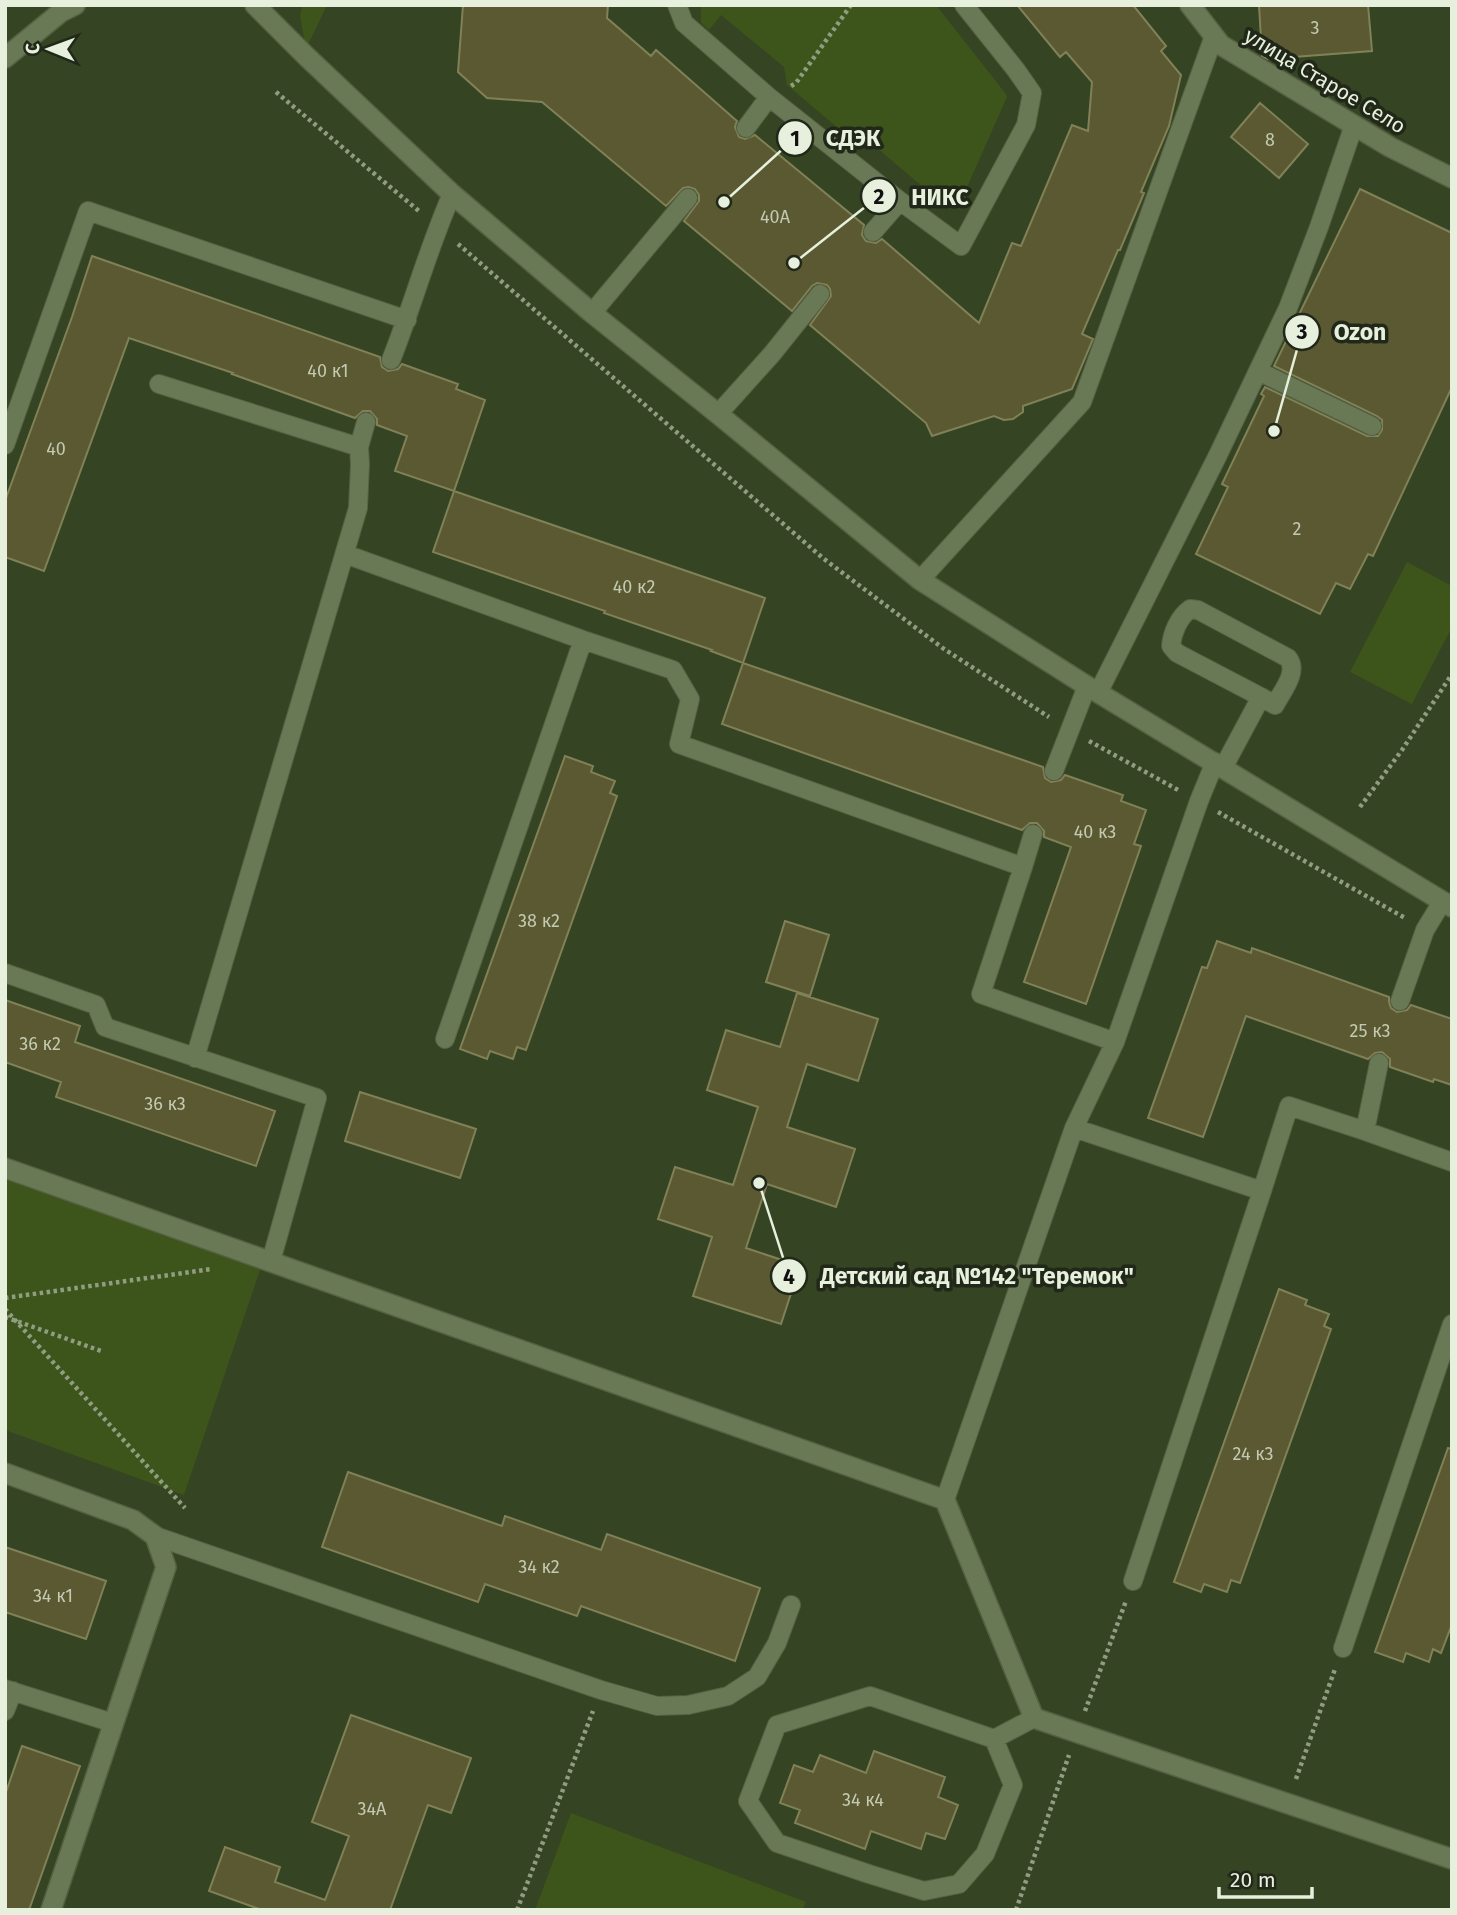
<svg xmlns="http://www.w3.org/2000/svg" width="1457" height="1915" font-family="'Fira Sans',sans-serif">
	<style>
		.green { fill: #3d541b }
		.building { fill: #5a5932; stroke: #818158; stroke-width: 2 }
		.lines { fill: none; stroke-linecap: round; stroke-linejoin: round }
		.service-casing { stroke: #556143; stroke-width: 20 }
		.minor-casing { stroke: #556143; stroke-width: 22 }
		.tertiary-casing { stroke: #556143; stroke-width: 22 }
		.secondary-casing { stroke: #556143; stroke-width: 22 }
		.path { stroke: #919d82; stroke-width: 4.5; stroke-dasharray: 3.5 3.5; stroke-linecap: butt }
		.service { stroke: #697955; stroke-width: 18 }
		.minor { stroke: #697955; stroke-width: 19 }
		.tertiary { stroke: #697955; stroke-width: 19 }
		.secondary { stroke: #697955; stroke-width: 19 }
		.labels { text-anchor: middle; stroke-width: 7; stroke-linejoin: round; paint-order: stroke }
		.number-label { font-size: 18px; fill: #c3cab2 }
		.street-label { font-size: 21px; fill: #e6f0dc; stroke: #212819 }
		.leader { fill: none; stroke: #e6f0dc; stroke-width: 2.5 }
		.callout-dot { fill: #e6f0dc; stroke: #212819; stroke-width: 2.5 }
		.mark-label { font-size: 21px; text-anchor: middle; font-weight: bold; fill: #111 }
		.callout-label { font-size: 23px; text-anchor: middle; font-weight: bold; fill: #e6f0dc; stroke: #212819; stroke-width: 7; stroke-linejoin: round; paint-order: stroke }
	</style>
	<rect width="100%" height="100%" fill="#354422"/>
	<!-- green -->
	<path class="green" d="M 302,5 L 327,5 L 306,49 L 300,16 Z
		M 701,5 L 936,5 L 1006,94 L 1007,97 L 960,203 L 951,206 L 944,205 L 870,142 L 858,145 L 787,85 L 784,67 L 721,15 L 709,30 L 701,23 Z
		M 1407,562 L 1452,586 L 1452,627 L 1412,704 L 1350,672 Z
		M 5,1177 L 262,1264 L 184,1495 L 5,1430 Z
		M 571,1813 L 806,1902 L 802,1910 L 535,1910 Z"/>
	<!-- building -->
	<path class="building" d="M 463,5 L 608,5 L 607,18 L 651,56 L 656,50 L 737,121 L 735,127 L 739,137 L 745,139 L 755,135 L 864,225 L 862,235 L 866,241 L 876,243 L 882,239 L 979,323 L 1012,243 L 1021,246 L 1072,125 L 1088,131 L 1092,82 L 1066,52 L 1060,57 L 1017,5 L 1133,5 L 1166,46 L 1161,51 L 1181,75 L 1169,126 L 1141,192 L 1144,193 L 1120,250 L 1118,250 L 1082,334 L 1093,339 L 1072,389 L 1023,406 L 1023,412 L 1013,419 L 1004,420 L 994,416 L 932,436 L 926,423 L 810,325 L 831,296 L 830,289 L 827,285 L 817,283 L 812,286 L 792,311 L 684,221 L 699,201 L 699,195 L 695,189 L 689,187 L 683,188 L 666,206 L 542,102 L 487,98 L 458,72 Z
		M 1259,5 L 1368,5 L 1372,51 L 1268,59 L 1262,56 Z
		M 1260,103 L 1308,144 L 1279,178 L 1231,137 Z
		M 1360,189 L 1452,233 L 1452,387 L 1373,556 L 1368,554 L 1350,589 L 1336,583 L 1320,614 L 1196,554 L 1228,487 L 1222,484 L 1264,396 L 1261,394 L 1265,387 L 1367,436 L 1378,436 L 1382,430 L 1382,420 L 1377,416 L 1274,366 Z
		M 92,256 L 380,357 L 382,367 L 388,371 L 398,369 L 402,364 L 458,384 L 456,389 L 485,400 L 454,491 L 395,471 L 407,436 L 377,425 L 377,419 L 370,411 L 363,411 L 355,418 L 232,374 L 233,373 L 129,338 L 44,571 L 5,557 L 5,501 L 72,317 Z
		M 454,491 L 765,598 L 743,663 L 711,651 L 712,650 L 604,613 L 605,611 L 433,552 Z
		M 743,663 L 1043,767 L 1045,778 L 1051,782 L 1061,780 L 1065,775 L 1123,795 L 1121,801 L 1146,810 L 1134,844 L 1141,846 L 1086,1004 L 1024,982 L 1071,847 L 1044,837 L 1044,831 L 1037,823 L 1030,823 L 1022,830 L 722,724 Z
		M 565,756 L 593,766 L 591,772 L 615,781 L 610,793 L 617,796 L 526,1050 L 517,1047 L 513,1059 L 490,1051 L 487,1059 L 460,1049 Z
		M 785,921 L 829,935 L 810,996 L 766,982 Z
		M 1217,941 L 1251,953 L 1252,948 L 1389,997 L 1389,1002 L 1391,1008 L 1397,1012 L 1407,1010 L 1411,1005 L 1452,1019 L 1452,1085 L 1434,1079 L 1433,1082 L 1390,1067 L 1390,1059 L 1382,1052 L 1375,1053 L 1368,1059 L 1246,1016 L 1203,1137 L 1148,1118 L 1202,967 L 1207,968 Z
		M 797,993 L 878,1019 L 858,1081 L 807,1064 L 787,1127 L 855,1149 L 836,1207 L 767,1184 L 746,1248 L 800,1266 L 781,1324 L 693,1296 L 712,1237 L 658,1219 L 675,1167 L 733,1185 L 758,1107 L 707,1090 L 726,1030 L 780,1047 Z
		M 5,1000 L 80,1026 L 75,1042 L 275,1111 L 256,1166 L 56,1097 L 61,1082 L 5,1062 Z
		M 360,1092 L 476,1129 L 460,1178 L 345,1141 Z
		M 1279,1289 L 1307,1300 L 1305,1305 L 1329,1314 L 1324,1326 L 1331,1329 L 1240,1583 L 1231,1580 L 1227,1592 L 1204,1584 L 1201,1592 L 1174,1582 Z
		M 1448,1448 L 1452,1449 L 1452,1624 L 1441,1653 L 1433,1649 L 1429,1662 L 1406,1653 L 1403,1662 L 1375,1652 Z
		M 348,1472 L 502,1526 L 505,1516 L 601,1550 L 607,1534 L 760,1588 L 735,1661 L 581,1606 L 577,1616 L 485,1584 L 478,1602 L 322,1547 Z
		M 5,1547 L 106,1581 L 86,1639 L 5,1612 Z
		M 351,1715 L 471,1758 L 451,1813 L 428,1805 L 390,1910 L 262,1910 L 209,1891 L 225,1847 L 280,1867 L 275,1882 L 325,1900 L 349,1836 L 312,1822 Z
		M 22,1746 L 80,1766 L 29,1910 L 5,1910 L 5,1795 Z
		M 874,1751 L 945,1777 L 938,1797 L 958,1805 L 945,1839 L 926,1833 L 921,1849 L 871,1831 L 865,1849 L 795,1823 L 800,1810 L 780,1803 L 794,1765 L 813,1772 L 820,1755 L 866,1773 Z"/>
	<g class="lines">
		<!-- service casing -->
		<g class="service-casing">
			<path id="service" d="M 677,5 L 684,23 L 769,97 L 900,201 L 961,246 L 1026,125 L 1032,93 L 1016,70 L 964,5
				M 746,128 L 769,97
				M 873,232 L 900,201
				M 592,313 L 688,198
				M 391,360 C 413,305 428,248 452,194
				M 1258,371 L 1372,426
				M 159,384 L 359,447 L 360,464 L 358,508 L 195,1058
				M 718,414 L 772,354 L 820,294
				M 5,445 L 88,211 L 407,320
				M 359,447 L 366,422
				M 345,554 L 583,640 L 673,670 L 690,699 L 679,744 L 1023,867 L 981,994 L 1115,1042
				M 920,580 L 1082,402 L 1214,36
				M 1098,693 L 1217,457 L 1288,308 L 1319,227 L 1354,125
				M 1223,768 L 1261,697 L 1177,653 L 1171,646 C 1172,633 1179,617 1190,609 L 1198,610 L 1288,658 C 1299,672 1282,691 1275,705 L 1261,697
				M 1054,771 L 1087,686
				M 1023,867 L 1033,834
				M 5,973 L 96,1005 L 105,1027 L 317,1098 L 271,1261
				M 1400,1001 L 1425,930 L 1442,902
				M 445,1039 L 583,640
				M 1074,1128 L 1262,1191 L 1289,1106 L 1365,1131 L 1452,1162
				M 1365,1131 L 1379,1063
				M 945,1500 L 1074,1128 L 1115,1042 L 1199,801 L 1215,762
				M 155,1536 L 601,1690 L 657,1706 L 688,1705 L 728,1696 L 757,1677 L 777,1643 L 791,1605
				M 1133,1581 L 1262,1191
				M 1343,1648 L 1452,1324
				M 5,1689 L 113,1723
				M 5,1711 L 13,1691
				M 994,1739 L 1013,1785 L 985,1854 L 959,1884 L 924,1891 L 869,1874 L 777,1843 L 748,1801 L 777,1725 L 870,1696 L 994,1739 L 1034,1718"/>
		</g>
		<!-- minor casing -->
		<g class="minor-casing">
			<path id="minor" d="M 1190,5 L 1221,45 L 1390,147 L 1452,178
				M 5,1168 L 945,1500 L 1034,1718 L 1452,1859
				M 5,1473 L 133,1520 L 155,1536 L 166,1567 L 51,1910"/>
		</g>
		<!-- tertiary casing -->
		<g class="tertiary-casing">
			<path id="tertiary" d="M 255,5 L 306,56 L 452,194 L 592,313 L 718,414 L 920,580 L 1087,686 L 1452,907"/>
		</g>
		<!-- secondary casing -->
		<g class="secondary-casing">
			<path id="secondary" d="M 5,58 L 61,12 L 75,5"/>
		</g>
		<!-- path -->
		<path class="path" d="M 791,86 L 796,83 L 851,5
			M 276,92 L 419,211
			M 458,244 L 824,559 L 944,649 L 1049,717
			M 1089,741 L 1180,791
			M 1360,807 L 1402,750 L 1452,674
			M 1218,812 L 1405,918
			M 5,1298 L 212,1269
			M 5,1309 L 185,1508
			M 5,1317 L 104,1352
			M 1085,1711 L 1126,1601
			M 1296,1779 L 1335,1669
			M 517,1910 L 593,1711
			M 1016,1910 L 1069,1755"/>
		<!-- service -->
		<use href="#service" class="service"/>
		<!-- minor -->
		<use href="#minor" class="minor"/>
		<!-- tertiary -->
		<use href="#tertiary" class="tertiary"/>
		<!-- secondary -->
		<use href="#secondary" class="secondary"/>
	</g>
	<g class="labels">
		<!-- number labels -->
		<g class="number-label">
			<text x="1315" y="34">3</text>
			<text x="1270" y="146">8</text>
			<text x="775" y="223">40А</text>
			<text x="328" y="377">40 к1</text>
			<text x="56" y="455">40</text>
			<text x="1297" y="535">2</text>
			<text x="634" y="593">40 к2</text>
			<text x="1095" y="838">40 к3</text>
			<text x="539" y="927">38 к2</text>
			<text x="1370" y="1037">25 к3</text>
			<text x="40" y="1050">36 к2</text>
			<text x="165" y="1110">36 к3</text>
			<text x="1253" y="1460">24 к3</text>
			<text x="539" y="1573">34 к2</text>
			<text x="53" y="1602">34 к1</text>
			<text x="863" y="1806">34 к4</text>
			<text x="372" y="1815">34А</text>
		</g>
		<!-- street labels -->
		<g class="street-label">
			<text transform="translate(1325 81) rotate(31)" y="7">улица Старое Село</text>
		</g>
	</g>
	<!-- callouts -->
	<path class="leader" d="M724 202L795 138M794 263L879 196M1274 431L1302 332M759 1183L789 1276"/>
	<g class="callout-dot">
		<circle cx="724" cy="202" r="7"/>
		<circle cx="794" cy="263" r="7"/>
		<circle cx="1274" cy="431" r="7"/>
		<circle cx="759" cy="1183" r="7"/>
		<circle cx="795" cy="138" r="18"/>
		<circle cx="879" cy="196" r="18"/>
		<circle cx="1302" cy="332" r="18"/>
		<circle cx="789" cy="1276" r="18"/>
	</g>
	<g class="mark-label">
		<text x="795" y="146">1</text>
		<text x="879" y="204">2</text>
		<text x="1302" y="339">3</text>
		<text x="789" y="1284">4</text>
	</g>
	<g class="callout-label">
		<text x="853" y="146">СДЭК</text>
		<text x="940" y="205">НИКС</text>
		<text x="1360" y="340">Ozon</text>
		<text x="977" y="1284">Детский сад №142 "Теремок"</text>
	</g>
	<!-- border -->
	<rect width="1457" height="1915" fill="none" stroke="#e6f0dc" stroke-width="14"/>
	<!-- north arrow -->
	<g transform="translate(49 49) rotate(271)" stroke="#212819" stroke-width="5" paint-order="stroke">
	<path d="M0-5L12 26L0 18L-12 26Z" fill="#e6f0dc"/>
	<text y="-10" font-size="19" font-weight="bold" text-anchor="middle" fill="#e6f0dc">С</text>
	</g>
	<!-- scale -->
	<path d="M1219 1887v10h93v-10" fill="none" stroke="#e6f0dc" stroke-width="3.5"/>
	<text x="1230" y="1887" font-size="21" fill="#e6f0dc" stroke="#212819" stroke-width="5" paint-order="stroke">20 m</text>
</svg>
